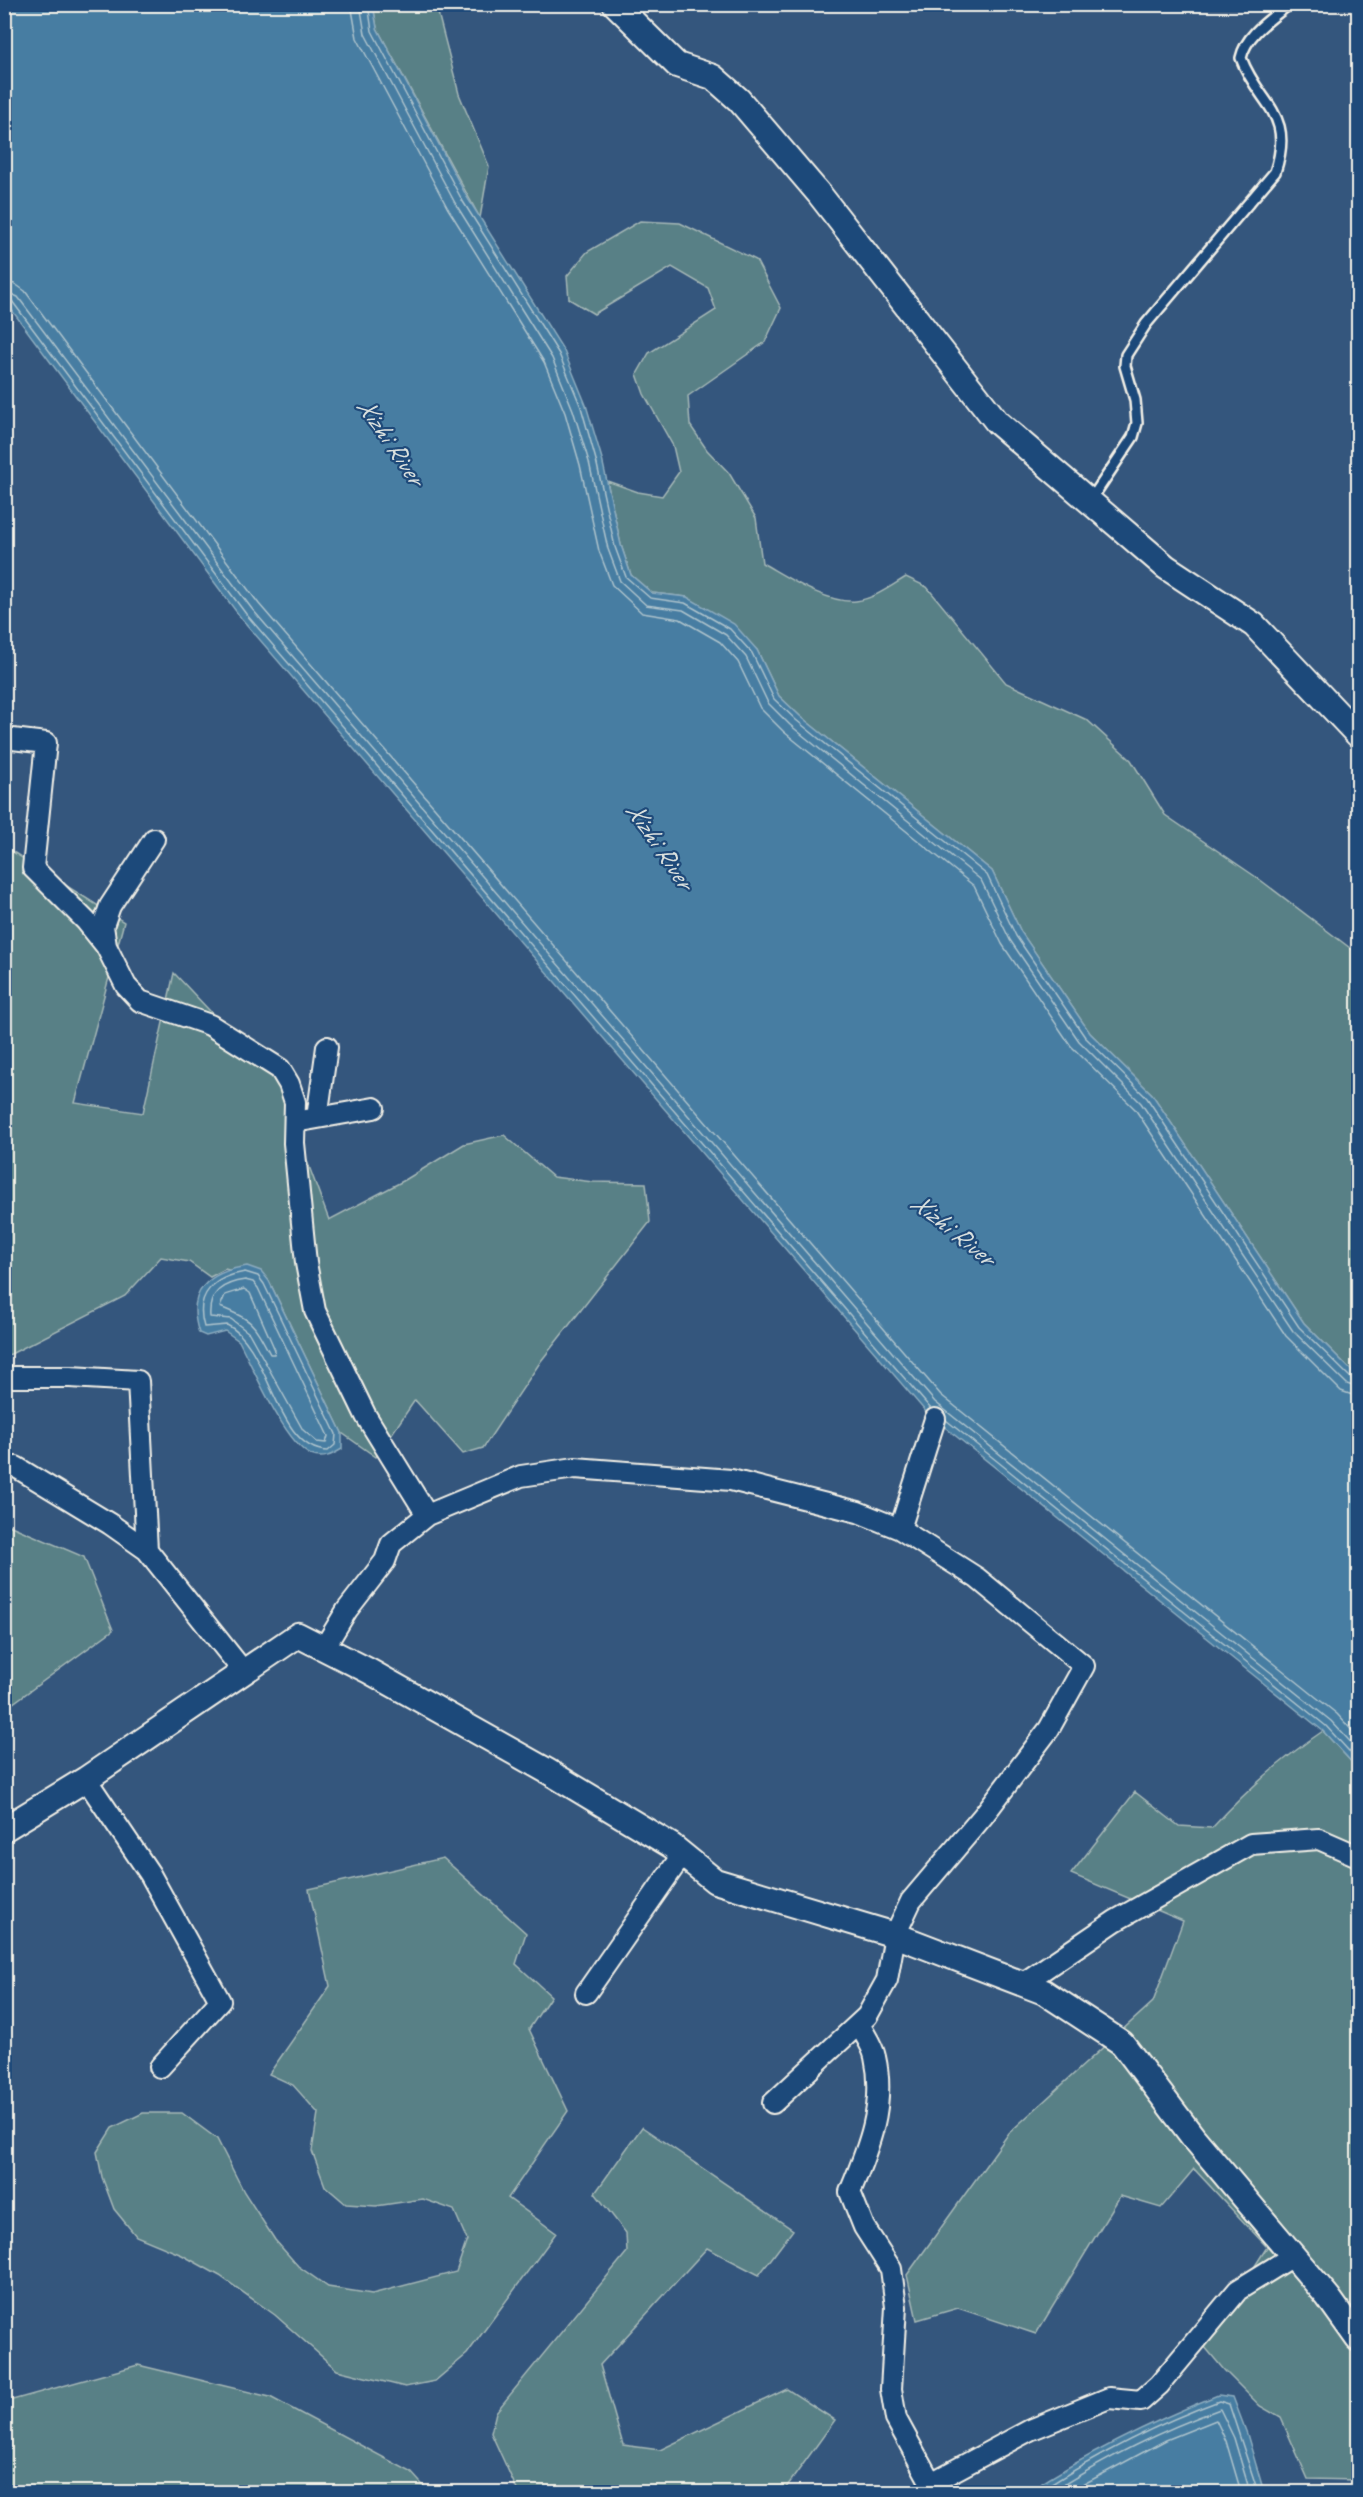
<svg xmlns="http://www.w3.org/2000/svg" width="1363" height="2497" font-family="Caveat,sans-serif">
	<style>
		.green { fill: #598086; stroke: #a6b8b7; stroke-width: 1.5 }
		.water { fill: #467da2; stroke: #8cabbe; stroke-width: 1.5 }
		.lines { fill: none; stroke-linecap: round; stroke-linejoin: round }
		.shore { stroke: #aec3cc; stroke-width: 1.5 }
		.service-casing { stroke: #f4f1e8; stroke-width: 14 }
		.minor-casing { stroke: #f4f1e8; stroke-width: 24 }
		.tertiary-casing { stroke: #f4f1e8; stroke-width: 28 }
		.service { stroke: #1f4a7a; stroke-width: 9 }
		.minor { stroke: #1f4a7a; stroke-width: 20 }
		.tertiary { stroke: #1f4a7a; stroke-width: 24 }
		.labels { text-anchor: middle; stroke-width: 4.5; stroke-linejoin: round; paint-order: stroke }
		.water-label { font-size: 27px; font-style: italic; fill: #dae0de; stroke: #1f4a7a }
	</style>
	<rect width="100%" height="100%" fill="#34567d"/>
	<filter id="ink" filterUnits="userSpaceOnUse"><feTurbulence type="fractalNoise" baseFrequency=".0167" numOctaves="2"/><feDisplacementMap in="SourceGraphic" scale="12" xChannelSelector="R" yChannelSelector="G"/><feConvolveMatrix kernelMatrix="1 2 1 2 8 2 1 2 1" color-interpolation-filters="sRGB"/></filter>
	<g filter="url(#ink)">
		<!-- green -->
		<path class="green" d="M 373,5 L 440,5 L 438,13 L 459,94 L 489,166 L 480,218 L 377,28 Z
			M 640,221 L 680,223 L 756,260 L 781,308 L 765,342 L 688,396 L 690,425 L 707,450 L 729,473 L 756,518 L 762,563 C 787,577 827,604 856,601 C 874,599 891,586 906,577 L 927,587 L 1006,683 L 1087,720 L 1131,760 L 1165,815 L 1259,879 L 1358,954 L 1358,1377 L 1304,1323 L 1152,1094 L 1090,1033 L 1021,932 L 992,871 L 800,716 L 779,696 L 757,650 L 687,597 L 652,593 L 631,575 L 621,545 L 607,481 L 638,492 L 662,496 L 679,472 L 673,446 L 644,394 L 637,374 L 649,353 L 716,310 L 708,288 L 672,267 L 594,314 L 569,299 L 567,276 L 587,252 Z
			M 5,847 L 124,922 L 75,1103 L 143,1113 L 174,973 L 278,1083 L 329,1220 L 405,1180 L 464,1144 L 504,1135 L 553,1177 L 593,1182 L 646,1183 L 650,1222 L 541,1361 L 483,1448 L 463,1454 L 415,1400 L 376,1457 L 342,1433 L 269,1281 L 225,1269 L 210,1277 L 189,1262 L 161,1257 L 125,1296 L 5,1357 Z
			M 4,1523 L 84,1557 L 113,1630 L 5,1709 Z
			M 1323,1731 L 1358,1769 L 1358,2480 L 1308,2479 L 1281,2418 L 1260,2406 L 1224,2370 L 1204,2346 L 1267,2247 L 1194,2169 L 1161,2208 L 1120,2196 L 1036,2334 L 958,2308 L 917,2320 L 907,2275 L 1009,2133 L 1153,2002 L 1183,1921 L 1071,1874 L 1135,1792 L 1179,1826 L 1212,1828 C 1246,1791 1281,1759 1323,1731 Z
			M 443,1858 L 526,1933 L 516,1964 L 551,1996 L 529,2029 L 568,2111 L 508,2198 L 556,2233 L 467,2354 L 435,2381 L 405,2387 L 337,2370 L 275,2315 L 220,2276 L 182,2255 L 136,2236 L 114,2209 L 102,2177 L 97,2152 L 112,2128 L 143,2113 L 182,2113 L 217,2139 L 244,2192 L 275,2240 L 298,2266 L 328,2287 L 372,2294 L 456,2272 L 467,2240 L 454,2210 L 423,2199 L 376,2206 L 346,2204 L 325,2186 L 312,2151 L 318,2113 L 293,2085 L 269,2074 L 330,1986 L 309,1889 Z
			M 642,2127 L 793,2230 L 759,2275 L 707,2248 L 600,2365 L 623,2445 L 660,2450 L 787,2389 L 835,2420 L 783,2492 L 518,2492 L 491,2433 L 496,2412 L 627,2252 L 626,2233 L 595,2193 Z
			M 138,2365 L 270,2397 L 411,2472 L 429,2492 L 5,2492 L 5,2402 Z"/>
		<!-- water -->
		<path class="water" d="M 5,5 L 373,5 L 377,28 L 467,197 L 564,351 L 586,405 L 602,459 L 621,545 L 631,575 L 652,593 L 687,597 L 734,624 L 757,650 L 779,696 L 800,716 L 992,871 L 1021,932 L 1090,1033 L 1152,1094 L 1304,1323 L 1358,1377 L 1358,1769 L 1323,1731 L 926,1412 L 241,618 L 5,301 Z
			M 247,1266 L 261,1271 L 269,1281 L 342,1433 L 342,1449 C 332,1455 323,1460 311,1455 C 285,1443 253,1368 239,1341 L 225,1331 L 206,1336 L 199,1333 C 185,1291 209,1272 247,1266 Z
			M 1218,2395 L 1233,2397 L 1247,2434 L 1264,2492 L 1028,2492 C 1088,2453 1151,2422 1218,2395 Z"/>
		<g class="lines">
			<!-- shore -->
			<path class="shore" d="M 351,4 L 357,38 L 447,207 L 544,362 L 565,413 L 580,465 L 599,551 L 612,585 L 642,613 L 680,619 L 720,642 L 738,662 L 760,708 L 784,732 L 974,886 L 1002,944 L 1071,1046 L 1135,1109 L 1286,1336 L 1341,1391 L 1358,1397
				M 360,4 L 365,34 L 455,203 L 552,358 L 573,410 L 589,462 L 608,549 L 620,581 L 646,605 L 683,610 L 726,635 L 746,657 L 768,703 L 790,725 L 981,880 L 1010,940 L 1079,1041 L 1141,1103 L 1293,1331 L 1347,1384 L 1358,1388
				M 368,4 L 372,31 L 462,200 L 559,354 L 581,407 L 596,460 L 615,547 L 626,577 L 650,598 L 685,603 L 730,629 L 752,653 L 774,699 L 796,720 L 987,875 L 1016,936 L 1085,1037 L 1147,1098 L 1299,1327 L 1352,1379 L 1358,1381
				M 4,282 L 15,284 L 25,291 L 259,604 L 941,1395 L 1337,1714 L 1358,1737
				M 4,291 L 18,297 L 252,609 L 935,1402 L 1331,1721 L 1358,1750
				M 4,299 L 12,301 L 246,614 L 931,1409
				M 245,1272 L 258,1276 L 264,1284 L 336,1434 L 335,1445 L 328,1451 C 275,1450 270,1345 227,1325 L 204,1327 C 194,1293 215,1277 245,1272 Z
				M 245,1280 L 253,1282 L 258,1288 L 328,1436 L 326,1443 L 317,1442 L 303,1430 L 249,1333 L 231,1319 L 210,1317 C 208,1292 223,1283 245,1280 Z
				M 244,1289 L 250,1293 L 275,1350 L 274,1354 L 270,1354 C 253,1322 253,1320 220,1307 L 225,1295 Z
				M 946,1420 L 1326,1726 L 1358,1761
				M 1039,2492 C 1095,2456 1156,2424 1219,2401 L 1229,2404 L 1258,2492
				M 1052,2492 C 1104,2459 1162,2430 1220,2409 L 1234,2438 L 1250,2492
				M 1069,2492 L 1166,2440 L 1216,2420 L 1226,2441 L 1241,2492"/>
			<!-- service casing -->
			<g class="service-casing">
				<path id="service" d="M 1090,501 L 1133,437 L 1137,423 L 1135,400 L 1125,366 L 1126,355 L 1146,324 L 1275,172 C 1295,112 1259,106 1241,58 C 1246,34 1271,19 1289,4"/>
			</g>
			<!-- minor casing -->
			<g class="minor-casing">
				<path id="minor" d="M 4,738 L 46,743 L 33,868 L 86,921 L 106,946 L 126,986 L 140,1001 L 210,1025 L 280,1069 L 289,1084 L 295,1102 L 294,1143 L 306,1263 L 315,1311 L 366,1416 L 427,1515
					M 106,946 L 103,926 L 110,906 L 154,839
					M 317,1118 L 327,1047
					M 295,1122 L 374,1108
					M 12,1377 L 70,1377 L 138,1381 L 147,1550
					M 16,1467 L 110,1524 L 147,1550 L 243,1671
					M 900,1529 L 935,1419
					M 324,1648 L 347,1610 L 385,1561 L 391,1544 L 427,1515 L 521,1476 L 575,1468 L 731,1480 L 858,1512 L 900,1529 L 977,1578 L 1084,1666 L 1049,1729 L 983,1816 L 911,1901 L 895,1935 L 887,1980 L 867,2016 L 773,2103
					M 86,1779 L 150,1874 L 220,2001 L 160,2067
					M 1022,1984 L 1115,1921 L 1251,1844 L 1319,1839 L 1358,1856
					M 586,1993 L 682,1855
					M 859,2024 C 864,2034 873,2046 875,2057 C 886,2105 868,2149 850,2192 L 864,2227 L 891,2269 L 896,2307 L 891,2389 L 896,2419 L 931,2483 L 940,2492
					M 931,2483 L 1030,2430 L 1109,2398 L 1141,2401 L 1159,2385 L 1238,2290 L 1293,2256"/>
			</g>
			<!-- tertiary casing -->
			<g class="tertiary-casing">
				<path id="tertiary" d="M 615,4 L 677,65 L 713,77 L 739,100 L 820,195 L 997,422 L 1166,567 L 1254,625 L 1358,735
					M 4,1829 L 86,1779 L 298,1635 L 369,1671 L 549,1772 L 672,1846 L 715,1881 L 895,1935 L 1044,1992 L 1122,2043 L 1193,2137 L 1328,2297 L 1358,2339"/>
			</g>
			<!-- service -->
			<use href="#service" class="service"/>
			<!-- minor -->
			<use href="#minor" class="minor"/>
			<!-- tertiary -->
			<use href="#tertiary" class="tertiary"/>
		</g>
	</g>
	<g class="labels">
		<!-- water labels -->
		<g class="water-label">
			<text transform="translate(391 441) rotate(56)" y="9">Xizhi River</text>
			<text transform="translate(660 845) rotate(56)" y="9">Xizhi River</text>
			<text transform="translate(953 1229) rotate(39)" y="9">Xizhi River</text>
		</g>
	</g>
	<!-- margin -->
	<rect width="1363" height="2497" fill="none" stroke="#1f4a7a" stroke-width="24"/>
	<rect x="12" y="12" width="1339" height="2473" fill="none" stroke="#f4f1e8" stroke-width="2" filter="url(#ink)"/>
</svg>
